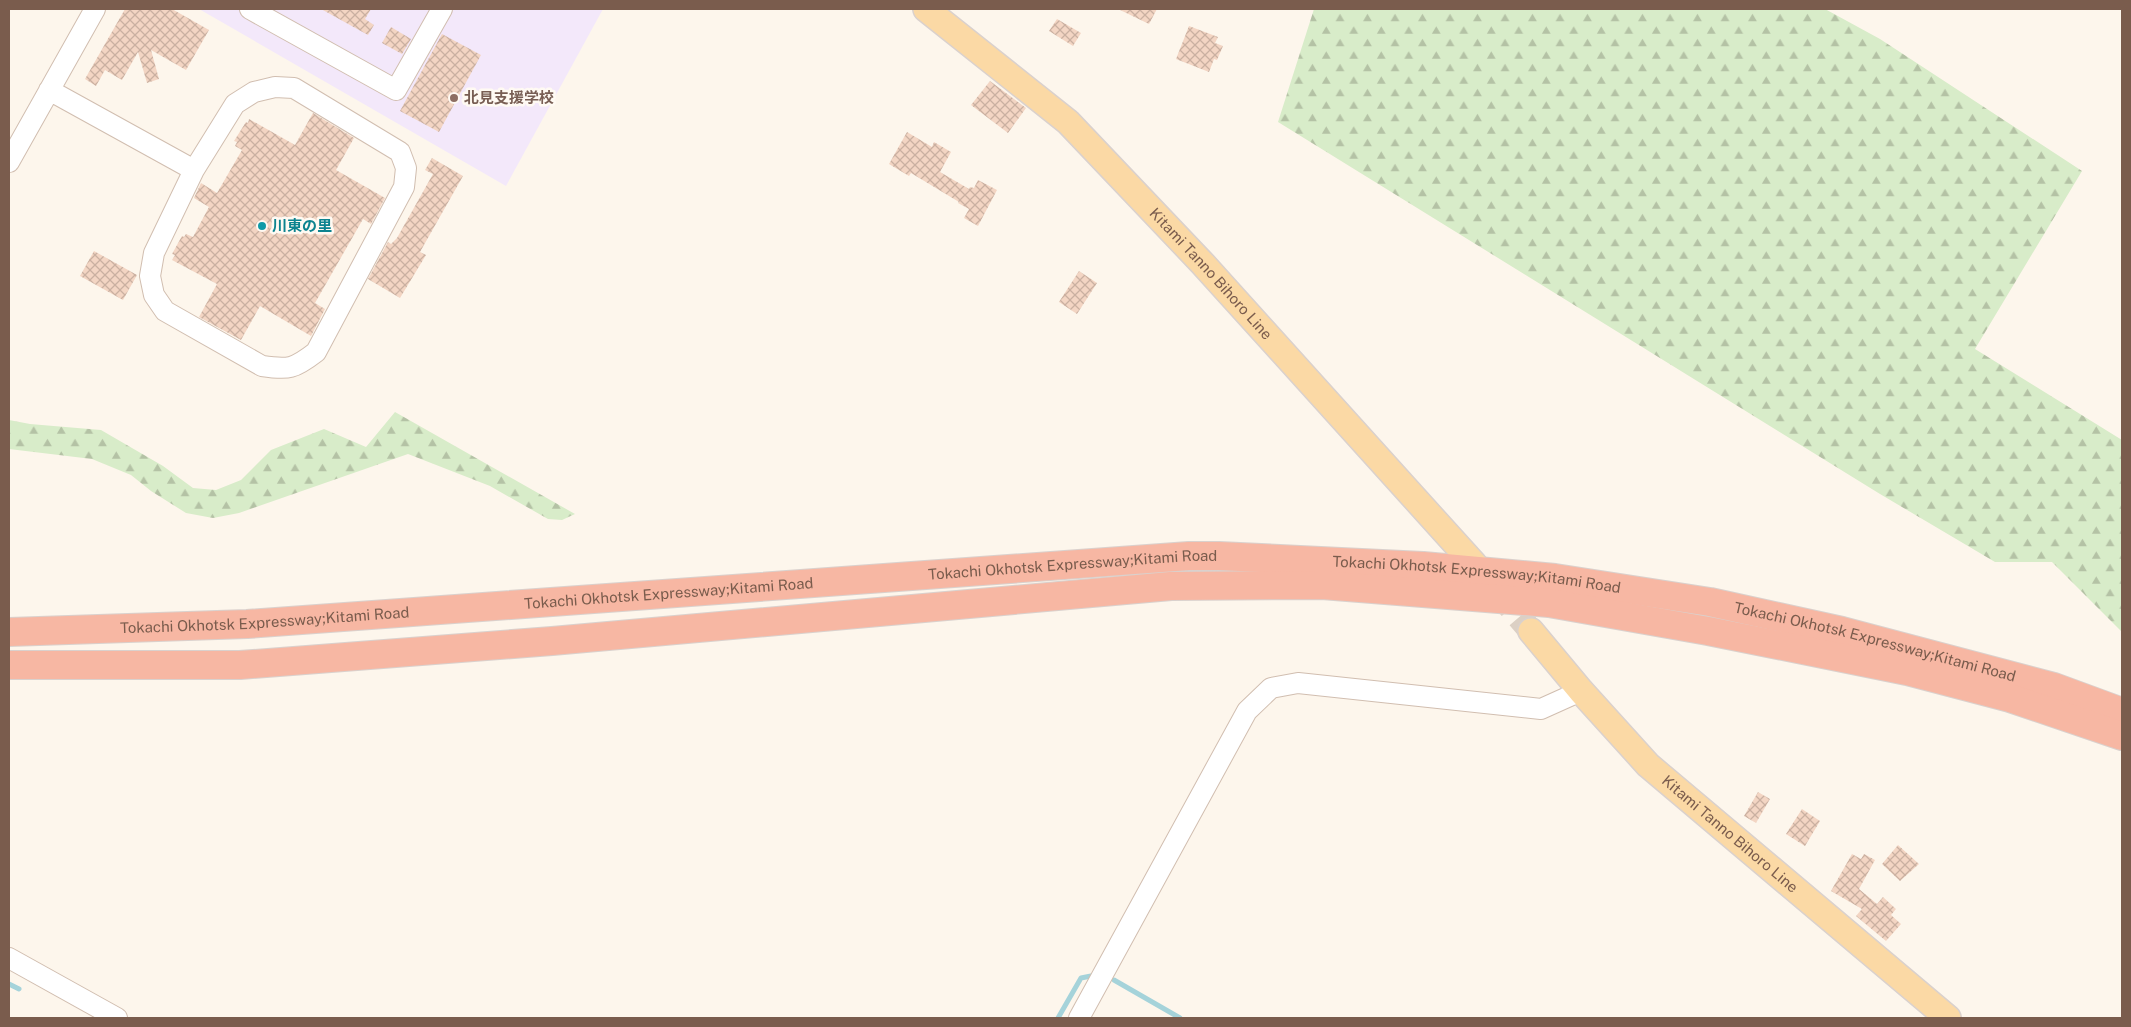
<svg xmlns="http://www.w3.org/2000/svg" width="2131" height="1027" font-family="'Public Sans','Noto Sans JP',sans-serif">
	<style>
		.education { fill: #f3e8fa }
		.forest { fill: url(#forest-firs) }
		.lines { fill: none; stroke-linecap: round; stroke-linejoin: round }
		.stream { stroke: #a5d3da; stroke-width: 5 }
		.building { fill: url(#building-cross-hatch) }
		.major-tunnel { stroke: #dcd0c4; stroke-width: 25; stroke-dasharray: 25 12; stroke-linecap: butt }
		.minor-casing { stroke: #d1beb0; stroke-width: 22 }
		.major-casing { stroke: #dad1cd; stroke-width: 28 }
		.highway-casing { stroke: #dad1cd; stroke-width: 30 }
		.minor { stroke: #fff; stroke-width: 20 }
		.major { stroke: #fbd9a5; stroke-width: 25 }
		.highway { stroke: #f7b7a3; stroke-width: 28 }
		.education-dot { fill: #8d6e63; stroke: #fffaf3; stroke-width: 2 }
		.culture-dot { fill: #0f9aa8; stroke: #fffaf3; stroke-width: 2 }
		.labels { text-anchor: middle; stroke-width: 5; stroke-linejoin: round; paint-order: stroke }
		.education-label { font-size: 15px; font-weight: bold; fill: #785e54; stroke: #fffaf3; text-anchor: start }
		.culture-label { font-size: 15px; font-weight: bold; fill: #0d838f; stroke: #fffaf3; text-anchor: start }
		.street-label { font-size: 15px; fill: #7a5c4d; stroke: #fffaf3 }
	</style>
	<defs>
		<pattern id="forest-firs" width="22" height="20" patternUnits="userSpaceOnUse" patternTransform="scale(1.25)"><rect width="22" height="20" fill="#d8ecc9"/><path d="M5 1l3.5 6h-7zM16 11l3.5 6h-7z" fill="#b4c2a5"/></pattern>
		<pattern id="building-cross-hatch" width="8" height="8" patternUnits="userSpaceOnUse" patternTransform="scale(1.25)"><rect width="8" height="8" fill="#f3d5c3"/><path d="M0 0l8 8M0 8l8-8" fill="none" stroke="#cab0a1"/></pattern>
	</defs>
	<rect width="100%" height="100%" fill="#fdf6ec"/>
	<!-- education -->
	<path class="education" d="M 199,9 L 603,9 L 506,186 Z"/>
	<!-- forest -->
	<path class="forest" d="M 1314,9 L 1825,9 L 1880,39 L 2082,171 L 1975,349 L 2122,440 L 2122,632 L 2052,562 L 1995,562 L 1880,494 L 1278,122 Z
		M 395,412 L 575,514 L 562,520 L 548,519 L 490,486 L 408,454 L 239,513 L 213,518 L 186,513 L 151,491 L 131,475 L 92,459 L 9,449 L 9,420 L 30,424 L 101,430 L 163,466 L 193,488 L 216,490 L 241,480 L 271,450 L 324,429 L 366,447 Z"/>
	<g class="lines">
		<!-- stream -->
		<path class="stream" d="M 1114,980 L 1180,1018
			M 9,984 L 19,989
			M 1058,1018 L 1081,978 L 1091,976"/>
	</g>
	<!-- building -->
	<path class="building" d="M 125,9 L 172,9 L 209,30 L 186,70 L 151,50 L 159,79 L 147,83 L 138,52 L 122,80 L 105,70 L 96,86 L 85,79 Z
		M 321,9 L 371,9 L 365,19 L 374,25 L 368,35 Z
		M 1118,9 L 1157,9 L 1149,24 Z
		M 1057,19 L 1081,33 L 1073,46 L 1049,31 Z
		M 1189,26 L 1218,37 L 1215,43 L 1223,46 L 1217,60 L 1214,59 L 1209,72 L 1176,59 Z
		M 391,27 L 411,39 L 402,54 L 382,43 Z
		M 442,34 L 481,55 L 439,132 L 400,111 Z
		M 990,81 L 1026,108 L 1008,133 L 971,105 Z
		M 313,113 L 354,138 L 336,170 L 385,198 L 371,224 L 363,219 L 315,303 L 325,309 L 311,336 L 260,306 L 241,340 L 199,317 L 217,284 L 172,260 L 175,255 L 172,254 L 182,236 L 184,237 L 186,234 L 193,237 L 209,207 L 194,198 L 201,183 L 217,193 L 242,150 L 235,146 L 237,142 L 234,141 L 246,122 L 248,123 L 249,119 L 295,145 Z
		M 907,132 L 932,147 L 934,142 L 951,152 L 940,172 L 969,189 L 970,187 L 974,188 L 978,180 L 997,190 L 978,226 L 964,218 L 969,209 L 958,203 L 959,202 L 911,173 L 909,176 L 889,164 Z
		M 432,158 L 463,176 L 420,252 L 426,255 L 400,298 L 368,279 L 388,242 L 391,244 L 397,238 L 433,174 L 425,170 Z
		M 94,251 L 137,275 L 123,300 L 80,276 Z
		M 1079,271 L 1097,283 L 1077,314 L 1059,302 Z
		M 1758,792 L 1770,799 L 1756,823 L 1744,816 Z
		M 1802,809 L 1820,821 L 1805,846 L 1786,834 Z
		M 1898,845 L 1919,864 L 1900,881 L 1882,864 Z
		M 1852,854 L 1861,859 L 1864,854 L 1875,860 L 1859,889 L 1877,904 L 1883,897 L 1896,909 L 1891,915 L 1901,924 L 1886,941 L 1856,916 L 1862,909 L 1831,891 Z"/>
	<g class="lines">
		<!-- major-tunnel -->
		<path class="major-tunnel" d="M 1495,589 L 1531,631"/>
		<!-- minor casing -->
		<g class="minor-casing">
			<path id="minor" d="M 250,9 L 396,90 L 442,9
				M 275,87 L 294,88 L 400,152 L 406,168 L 404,187 L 316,352 C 294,369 289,370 262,366 L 165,311 L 154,295 L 150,276 L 154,253 L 194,170 L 235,104 L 254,92 Z
				M 49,90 L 194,170
				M 9,162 L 95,9
				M 9,958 L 117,1018
				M 1079,1018 L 1247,711 L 1271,688 L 1298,683 L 1541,709 L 1581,691"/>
		</g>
		<!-- major casing -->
		<g class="major-casing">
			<g id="major">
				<path id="s1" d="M 926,9 L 1068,122 L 1203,264 L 1474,564"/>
				<path id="s2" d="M 1531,631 L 1581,691 L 1648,765 L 1948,1018"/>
			</g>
		</g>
		<!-- highway casing -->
		<g class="highway-casing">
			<g id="highway">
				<path id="s3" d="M 9,632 L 247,624 L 1189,556 L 1219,556 L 1423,566 L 1555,578 L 1710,602 L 1842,631 L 2054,687 L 2122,712"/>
				<path d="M 9,665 L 240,665 L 552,641 L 1171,586 L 1322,585 L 1549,603 L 1708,631 L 1907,671 L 2010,698 L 2122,736"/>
			</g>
		</g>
		<!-- minor -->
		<use href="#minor" class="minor"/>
		<!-- major -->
		<use href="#major" class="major"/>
		<!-- highway -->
		<use href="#highway" class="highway"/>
	</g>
	<!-- markers -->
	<circle class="education-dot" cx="454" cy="98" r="5"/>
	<circle class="culture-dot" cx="262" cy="226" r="5"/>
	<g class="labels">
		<!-- education labels -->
		<g class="education-label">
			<text x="464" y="103">北見支援学校</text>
		</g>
		<!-- culture labels -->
		<g class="culture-label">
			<text x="272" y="231">川東の里</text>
		</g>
		<!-- street labels -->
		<g class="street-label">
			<text dy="5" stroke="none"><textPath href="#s1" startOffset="390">Kitami Tanno Bihoro Line</textPath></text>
			<text dy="5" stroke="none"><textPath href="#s3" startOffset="1066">Tokachi Okhotsk Expressway;Kitami Road</textPath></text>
			<text dy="5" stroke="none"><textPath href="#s3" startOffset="1471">Tokachi Okhotsk Expressway;Kitami Road</textPath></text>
			<text dy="5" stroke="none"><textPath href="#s3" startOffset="661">Tokachi Okhotsk Expressway;Kitami Road</textPath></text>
			<text dy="5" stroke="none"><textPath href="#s3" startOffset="256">Tokachi Okhotsk Expressway;Kitami Road</textPath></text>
			<text dy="5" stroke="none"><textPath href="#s3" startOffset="1876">Tokachi Okhotsk Expressway;Kitami Road</textPath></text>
			<text dy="5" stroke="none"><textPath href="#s2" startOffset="285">Kitami Tanno Bihoro Line</textPath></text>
		</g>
	</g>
	<!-- border -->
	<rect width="2131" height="1027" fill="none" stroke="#7a5c4d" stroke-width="20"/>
</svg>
